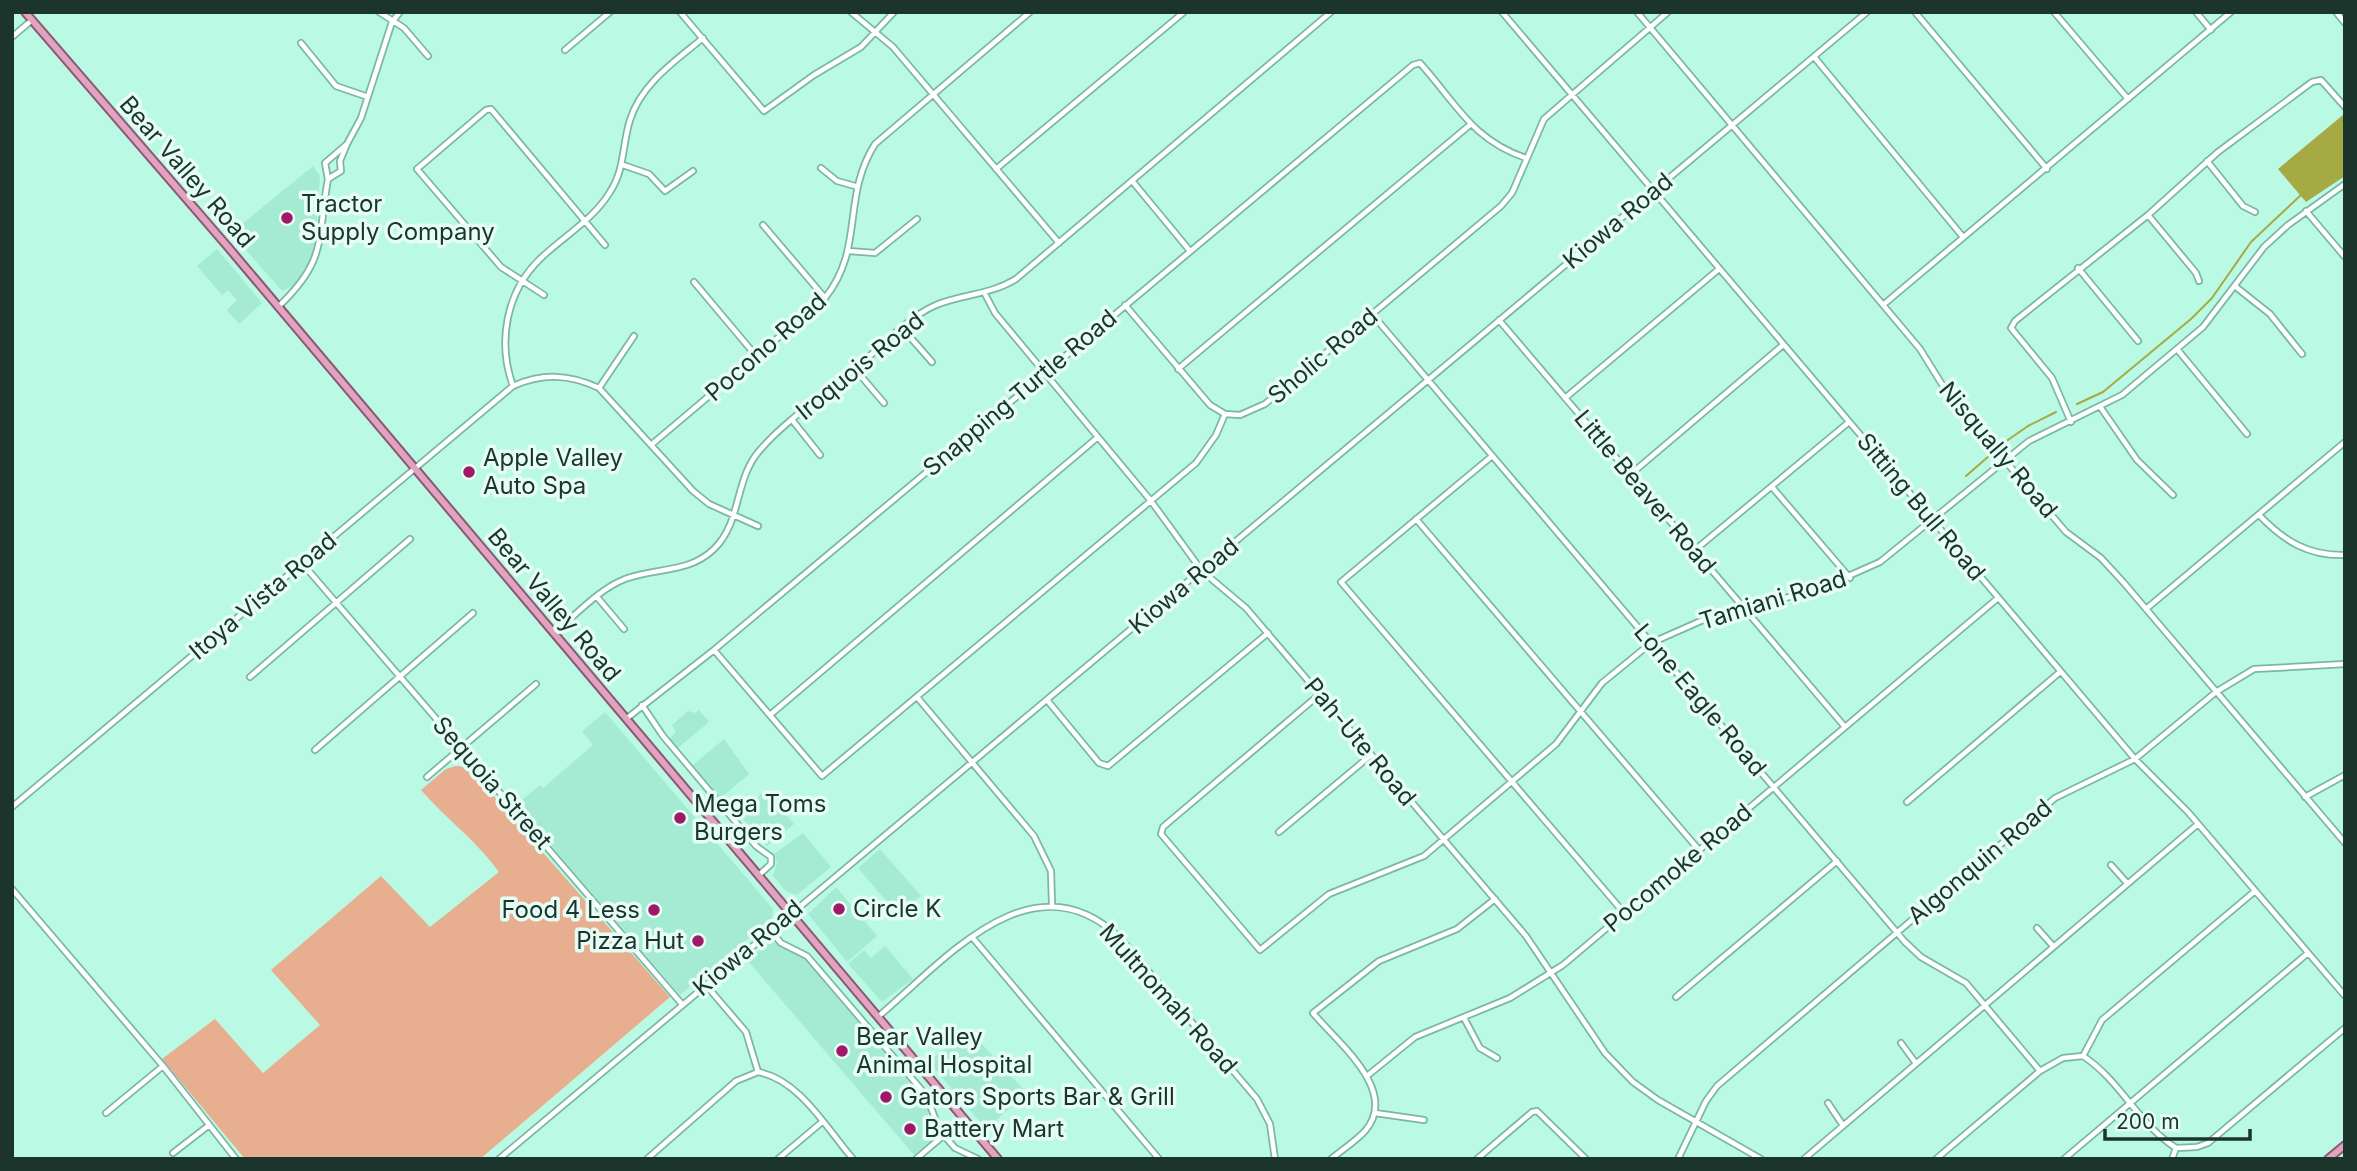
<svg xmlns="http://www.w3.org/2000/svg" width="2357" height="1171" font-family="Inter,sans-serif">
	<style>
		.built { fill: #a5ebd4 }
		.green { fill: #e7af8f }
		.water { fill: #a6aa45 }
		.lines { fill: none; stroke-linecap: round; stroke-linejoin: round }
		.stream { stroke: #a6aa45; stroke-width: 2 }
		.minor-casing { stroke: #7bb8a3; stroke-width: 8 }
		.major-casing { stroke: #8d5672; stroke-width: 10 }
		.minor { stroke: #fff; stroke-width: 4.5 }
		.major { stroke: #e0a4c1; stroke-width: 6 }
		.poi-dot { fill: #9f1967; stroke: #e5fdf4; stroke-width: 2.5 }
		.labels { text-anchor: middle; stroke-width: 7; stroke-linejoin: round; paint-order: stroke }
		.street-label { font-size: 24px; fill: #1b342c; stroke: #e5fdf4 }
		.poi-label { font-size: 24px; fill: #1b342c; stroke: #e5fdf4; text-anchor: start }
	</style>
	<rect width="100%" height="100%" fill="#baf9e3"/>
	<!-- built -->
	<path class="built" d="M 313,166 L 320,176 L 315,251 L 296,284 L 282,291 L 231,233 Z
		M 217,249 L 262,303 L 239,324 L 227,310 L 237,300 L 228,290 L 222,295 L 197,266 Z
		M 699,710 L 709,722 L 678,748 L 670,738 L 676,732 L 672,725 L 688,711 L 695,713 Z
		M 605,712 L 773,909 L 772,919 L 680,995 L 516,805 L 540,785 L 543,788 L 593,745 L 582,731 Z
		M 724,739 L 749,774 L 721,798 L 693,765 Z
		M 766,790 L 794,824 L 767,846 L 738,814 Z
		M 803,833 L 831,867 L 797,895 L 787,892 L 773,876 L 777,862 L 774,854 Z
		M 880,849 L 921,896 L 898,915 L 858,868 Z
		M 836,887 L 877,936 L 847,962 L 808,914 Z
		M 771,941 L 805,959 L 921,1096 L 927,1105 L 929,1122 L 938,1135 L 914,1155 L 747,960 Z
		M 885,946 L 913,979 L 882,1002 L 848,964 L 864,950 L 871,958 Z
		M 968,1029 L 1027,1093 L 986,1129 L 929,1062 Z"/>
	<!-- green -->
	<path class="green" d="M 456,766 L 465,767 L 474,774 L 670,997 L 480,1159 L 245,1159 L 162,1059 L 215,1019 L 263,1073 L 320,1025 L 271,970 L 381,876 L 430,927 L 499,872 C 477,841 446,819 421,790 L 446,769 Z"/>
	<!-- water -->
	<path class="water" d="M 2343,115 L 2345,176 L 2306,202 L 2278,169 Z"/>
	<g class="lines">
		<!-- stream -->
		<path class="stream" d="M 2077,404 L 2103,392 L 2191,319 L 2212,298 L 2251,242 L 2302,194
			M 2005,442 L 2028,426 L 2056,412
			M 1966,476 L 1989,456"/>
		<!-- minor casing -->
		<g class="minor-casing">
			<path id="minor" d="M 379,12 L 404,28 L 428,56
				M 680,12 L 764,111 L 814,75 L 861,47 L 894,12
				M 851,12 L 893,47 L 1059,243
				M 1502,12 L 2135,759 L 2188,812 L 2345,996
				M 1637,12 L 1920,349 L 1948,394 L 2066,532 L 2101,558 L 2124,583 L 2345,843
				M 1915,12 L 2047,169
				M 2054,12 L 2128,99
				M 2196,12 L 2211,30
				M 2336,12 L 2345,23
				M 12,37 L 32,20
				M 301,43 L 336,86 L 368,97
				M 565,50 L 610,12
				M 1815,58 L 1963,237
				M 347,144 L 361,118 L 392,22 L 400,12
				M 347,144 L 340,161 L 341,171 L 328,179 L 325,163 Z
				M 2207,161 L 2243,206 L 2255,212
				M 623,165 L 649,174 L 665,191 L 693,171
				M 821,168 L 837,181 L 855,186
				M 996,169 L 1184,12
				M 1133,182 L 1190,251
				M 2306,211 L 2345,257
				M 2148,215 L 2196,273 L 2199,281
				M 763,225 L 825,298
				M 849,251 L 875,253 L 917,219
				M 2078,268 L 2138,341
				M 694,282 L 757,357
				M 2236,287 L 2270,314 L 2302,354
				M 985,294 L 995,313 L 1151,501 L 1202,571 L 1246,608 L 1526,936 L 1605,1053 L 1633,1082 L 1658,1100 L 1761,1159
				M 544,295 L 501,267 L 417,169 L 486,110 L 491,109 L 605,245
				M 1125,305 L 1210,405 L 1225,414
				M 1883,305 L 2231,12
				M 278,307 C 328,260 317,239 328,179
				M 1372,314 L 1905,942 L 1921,957 L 1966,983 L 2040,1071
				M 1499,320 L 1845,727
				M 903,329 L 932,362
				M 2177,349 L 2247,434
				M 855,369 L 884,403
				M 1178,369 L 1471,124
				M 513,386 C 497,342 506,291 541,258 C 565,235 592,221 610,192 C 625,169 622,145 630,120 C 641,84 675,61 703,38
				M 599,388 L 634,336
				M 1565,398 L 1719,269
				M 2101,408 L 2137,460 L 2173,495
				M 793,421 L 820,455
				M 2071,422 L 2052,378 L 2011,328 L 2015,321 L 2148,215 L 2218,152 L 2312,82 L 2321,80 L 2345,107
				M 651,445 L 825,298 C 865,248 841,198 875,144 L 1030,12
				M 1492,456 L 1341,582 L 1625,914
				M 1631,474 L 1783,345
				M 1772,487 L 1850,578
				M 2259,515 C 2284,541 2308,556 2345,555
				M 1416,519 L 1699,850
				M 1695,550 L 1849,422
				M 302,563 L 681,1003
				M 597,597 L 624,629
				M 2146,609 L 2345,442
				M 554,633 C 576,615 599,589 625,579 C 656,567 688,574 714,549 C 742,522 734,479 760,450 C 786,420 823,396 853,371 C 878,350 906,318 936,305 C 963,294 990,295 1016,279 L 1331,12
				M 714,650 L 822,776 L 1196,463 L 1216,435 L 1225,414 L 1240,415 L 1265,404 L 1501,206 L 1512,193 L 1544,119 L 1668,12
				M 250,677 L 410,539
				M 1320,694 L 1163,827 L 1161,834 L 1260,950 L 1329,894 L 1424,856 L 1556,744 L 1602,683 L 1651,643 L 1703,620 L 1819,589 L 1880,562 L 2029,441 L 2122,395 L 2203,327 L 2264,247 L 2288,225 L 2345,184
				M 917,697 L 1034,836 L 1051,871 L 1052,905
				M 1047,700 L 1099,763 L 1108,766 L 1268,633
				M 642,705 L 663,736 L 756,846 L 771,857 L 771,864 L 759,875
				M 770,715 L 1098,437
				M 626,719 L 714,650 L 1413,65 L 1420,63 C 1456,103 1472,140 1526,158
				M 315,750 L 473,613
				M 427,777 L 536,684
				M 2305,797 L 2345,775
				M 1907,802 L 2060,672
				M 12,807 L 513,386 C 543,373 569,374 599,388 L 693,491 L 709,504 L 758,526
				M 1279,832 L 1371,755
				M 2111,865 L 2127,883
				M 12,889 L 163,1066 L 236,1159
				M 2037,928 L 2053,946
				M 770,930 L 781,943 L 807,956 L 926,1095 L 940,1131 L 955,1148 L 978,1159
				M 972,937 L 1159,1159
				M 705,984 L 746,1032 L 758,1072 C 799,1079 827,1129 853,1159
				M 1676,997 L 1837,861
				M 879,1016 C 945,960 1033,853 1121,939 L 1257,1099 L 1270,1124 L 1275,1159
				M 1464,1018 L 1480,1048 L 1497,1058
				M 1901,1043 L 1915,1062
				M 2083,1056 L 2102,1020 L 2255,891
				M 2083,1056 C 2120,1080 2138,1124 2176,1148
				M 1367,1076 L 1415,1037 L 1510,998 L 1563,965 L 1998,598
				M 1828,1103 L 1842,1124
				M 106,1113 L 163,1066
				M 1375,1113 L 1424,1120
				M 2176,1148 L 2197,1147 L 2208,1143 L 2345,1028
				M 173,1153 L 208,1126
				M 499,1159 L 1867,12
				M 647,1159 L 736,1081 L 758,1072
				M 778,1159 L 822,1122
				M 916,1159 L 964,1118
				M 1331,1159 C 1342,1150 1356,1141 1365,1131 C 1400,1091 1337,1042 1313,1013 L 1379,961 L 1457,929 L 1495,899
				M 1477,1159 L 1532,1112 L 1537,1111 L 1586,1159
				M 1678,1159 L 1706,1101 L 1717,1086 L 2055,798 L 2135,759 L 2216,692 L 2254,669 L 2345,664
				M 1804,1159 L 2198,824
				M 1936,1159 L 2040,1071 L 2063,1058 L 2083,1056
				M 2064,1159 L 2308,953
				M 2172,1159 L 2176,1148"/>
		</g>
		<!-- major casing -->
		<g class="major-casing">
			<path id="major" d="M 25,12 L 228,247 L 998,1159
				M 2328,1159 L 2345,1145"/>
		</g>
		<!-- minor -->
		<use href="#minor" class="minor"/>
		<!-- major -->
		<use href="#major" class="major"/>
	</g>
	<!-- markers -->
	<g class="poi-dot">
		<circle cx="287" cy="218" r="7"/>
		<circle cx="469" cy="472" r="7"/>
		<circle cx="680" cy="818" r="7"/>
		<circle cx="839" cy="909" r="7"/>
		<circle cx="654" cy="910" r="7"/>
		<circle cx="698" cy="941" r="7"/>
		<circle cx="842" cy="1051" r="7"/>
		<circle cx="886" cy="1097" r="7"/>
		<circle cx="910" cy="1129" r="7"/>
	</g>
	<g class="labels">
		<!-- street labels -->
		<g class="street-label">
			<text transform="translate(187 172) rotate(49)" y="8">Bear Valley Road</text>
			<text transform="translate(1618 221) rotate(-40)" y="8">Kiowa Road</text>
			<text transform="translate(766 347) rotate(-41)" y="8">Pocono Road</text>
			<text transform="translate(1323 356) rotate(-40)" y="8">Sholic Road</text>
			<text transform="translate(860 366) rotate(-39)" y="8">Iroquois Road</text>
			<text transform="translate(1020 393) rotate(-40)" y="8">Snapping Turtle Road</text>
			<text transform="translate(1998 450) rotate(50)" y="8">Nisqually Road</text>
			<text transform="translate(1645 492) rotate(50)" y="8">Little Beaver Road</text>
			<text transform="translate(1921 507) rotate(50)" y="8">Sitting Bull Road</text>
			<text transform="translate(1184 586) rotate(-40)" y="8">Kiowa Road</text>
			<text transform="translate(263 596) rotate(-40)" y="8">Itoya Vista Road</text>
			<text transform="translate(1773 600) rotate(-17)" y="8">Tamiani Road</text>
			<text transform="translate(554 605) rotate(50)" y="8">Bear Valley Road</text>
			<text transform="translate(1700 700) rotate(50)" y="8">Lone Eagle Road</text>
			<text transform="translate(1360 742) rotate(50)" y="8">Pah-Ute Road</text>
			<text transform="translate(492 783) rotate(49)" y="8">Sequoia Street</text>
			<text transform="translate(1980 862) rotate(-40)" y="8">Algonquin Road</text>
			<text transform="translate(1678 868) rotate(-40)" y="8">Pocomoke Road</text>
			<text transform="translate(748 948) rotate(-40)" y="8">Kiowa Road</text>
			<text transform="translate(1168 999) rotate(48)" y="8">Multnomah Road</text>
		</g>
		<!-- poi labels -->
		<g class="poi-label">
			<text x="301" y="212">Tractor<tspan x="301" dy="28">Supply Company</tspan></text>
			<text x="483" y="466">Apple Valley<tspan x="483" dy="28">Auto Spa</tspan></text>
			<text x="694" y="812">Mega Toms<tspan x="694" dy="28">Burgers</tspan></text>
			<text x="853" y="917">Circle K</text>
			<text x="640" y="918" text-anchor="end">Food 4 Less</text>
			<text x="684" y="949" text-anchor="end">Pizza Hut</text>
			<text x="856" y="1045">Bear Valley<tspan x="856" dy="28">Animal Hospital</tspan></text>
			<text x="900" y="1105">Gators Sports Bar &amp; Grill</text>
			<text x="924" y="1137">Battery Mart</text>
		</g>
	</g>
	<!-- border -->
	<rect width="2357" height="1171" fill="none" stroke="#1b342c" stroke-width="28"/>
	<!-- scale -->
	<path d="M2105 1129v10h145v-10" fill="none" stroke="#1b342c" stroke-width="3.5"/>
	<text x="2116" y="1129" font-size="21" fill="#1b342c" stroke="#e5fdf4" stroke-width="5" paint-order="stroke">200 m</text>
</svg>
